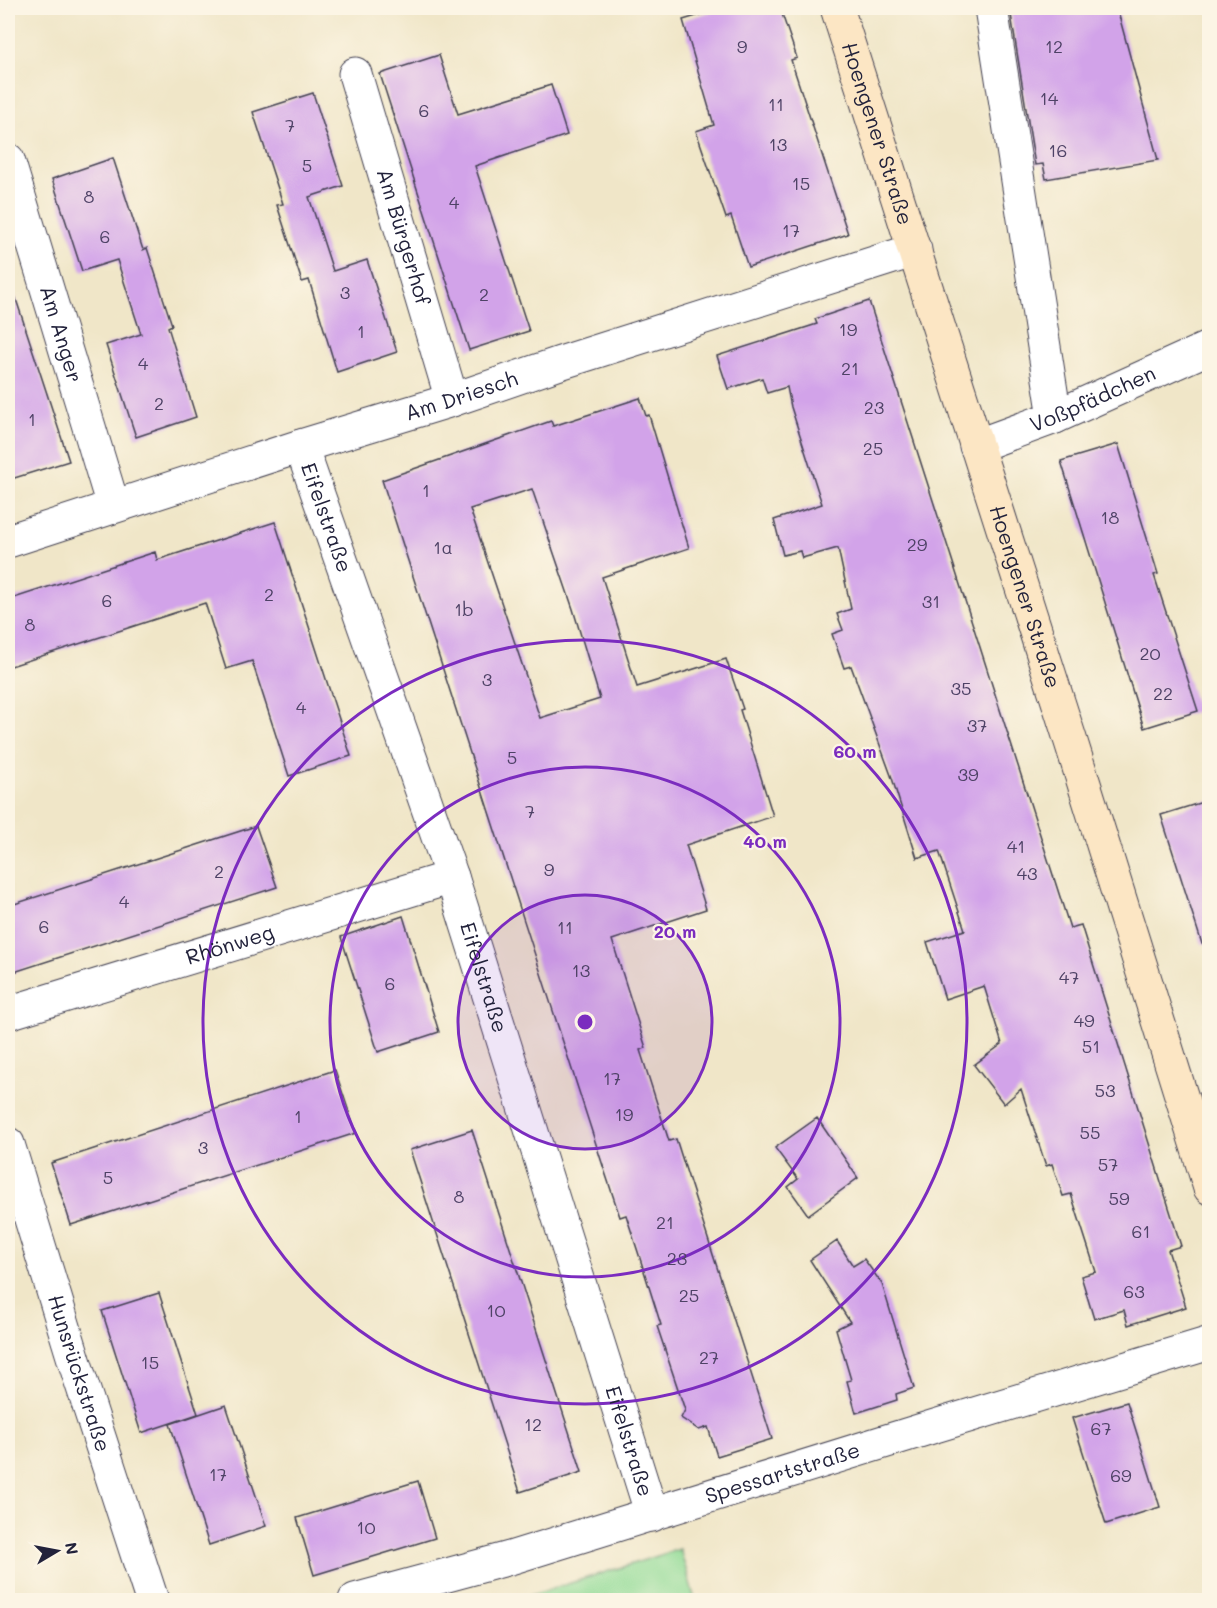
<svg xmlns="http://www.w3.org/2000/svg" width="1217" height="1608" font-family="Mali,sans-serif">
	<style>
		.green { fill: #91db96; stroke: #5a7e68; stroke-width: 1.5 }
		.building { fill: #d2a3e9; fill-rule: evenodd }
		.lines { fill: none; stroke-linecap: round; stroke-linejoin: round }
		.minor-casing { stroke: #413f50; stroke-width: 35 }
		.secondary-casing { stroke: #413f50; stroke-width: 35 }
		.minor { stroke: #fff; stroke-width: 33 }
		.secondary { stroke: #fce6c4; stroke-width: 33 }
		.ring { fill: none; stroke: #7b2cbf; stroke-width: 3 }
		.labels { text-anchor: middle; stroke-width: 4.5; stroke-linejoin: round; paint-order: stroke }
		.number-label { font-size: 18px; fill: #4e4266 }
		.street-label { font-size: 21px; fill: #22223b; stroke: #fcf5e5 }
		.centre { fill: #7b2cbf; stroke: #fcf5e5; stroke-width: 3 }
		.ring-label { font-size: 18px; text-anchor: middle; font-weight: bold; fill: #7b2cbf; stroke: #fcf5e5; stroke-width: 4.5; stroke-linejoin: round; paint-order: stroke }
	</style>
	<rect width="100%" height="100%" fill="#fcf5e5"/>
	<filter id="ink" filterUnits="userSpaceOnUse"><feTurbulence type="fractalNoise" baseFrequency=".0167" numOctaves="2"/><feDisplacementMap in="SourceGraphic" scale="12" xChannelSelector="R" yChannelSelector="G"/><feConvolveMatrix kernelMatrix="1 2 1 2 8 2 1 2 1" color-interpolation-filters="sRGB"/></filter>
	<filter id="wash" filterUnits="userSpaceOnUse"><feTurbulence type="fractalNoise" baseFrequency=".008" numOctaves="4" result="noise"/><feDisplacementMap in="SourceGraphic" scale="24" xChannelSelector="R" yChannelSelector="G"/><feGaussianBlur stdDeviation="1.35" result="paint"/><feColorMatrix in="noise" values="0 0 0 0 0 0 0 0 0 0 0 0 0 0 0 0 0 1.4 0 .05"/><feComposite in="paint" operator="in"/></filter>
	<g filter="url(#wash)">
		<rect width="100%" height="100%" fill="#f0e6c8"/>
		<!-- green -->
		<path class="green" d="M 680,1549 L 695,1600 L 516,1600 Z"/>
		<g id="blocks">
			<!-- building -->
			<path class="building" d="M 723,8 L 780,8 L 797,58 L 791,60 L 848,234 L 748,267 L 731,216 L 726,218 L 696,131 L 714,125 L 683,20 Z
				M 1010,8 L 1117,8 L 1158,160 L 1046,179 L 1043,164 L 1035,165 Z
				M 439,55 L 458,114 L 551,85 L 567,135 L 475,166 L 529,331 L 469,350 L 380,74 Z
				M 313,93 L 343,186 L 309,197 L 333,271 L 367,260 L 397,352 L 337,372 L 309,280 L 302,282 L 277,205 L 283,204 L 253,112 Z
				M 113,158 L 143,250 L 147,248 L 172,325 L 168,327 L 196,417 L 136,437 L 106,345 L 141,334 L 117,260 L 82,271 L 52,179 Z
				M 14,293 L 69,461 L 8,480 L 8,294 Z
				M 869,301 L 1070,928 L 1081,925 L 1181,1246 L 1168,1250 L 1186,1307 L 1128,1325 L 1124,1310 L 1094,1319 L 1081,1276 L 1096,1272 L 1071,1194 L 1063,1196 L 1052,1164 L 1046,1166 L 1021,1089 L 1004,1104 L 974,1065 L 1002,1044 L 984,986 L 945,999 L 927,942 L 965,930 L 939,851 L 917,858 L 892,778 L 851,666 L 844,668 L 832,634 L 843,630 L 837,614 L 851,609 L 838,548 L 802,558 L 800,551 L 783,555 L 774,520 L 822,504 L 791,407 L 787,387 L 767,393 L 762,378 L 728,389 L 717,356 L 817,324 L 815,319 Z
				M 640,398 L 646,416 L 649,415 L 689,548 L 602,577 L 637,687 L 726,659 L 743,709 L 740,710 L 773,816 L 686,845 L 706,909 L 612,940 L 646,1048 L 640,1050 L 669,1141 L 676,1139 L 772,1439 L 717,1456 L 708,1427 L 699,1430 L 681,1418 L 685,1410 L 657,1326 L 661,1325 L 638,1252 L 626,1215 L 620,1217 L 604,1169 L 382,480 L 551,421 L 553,426 ZM 532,489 L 573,609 L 600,699 L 540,718 L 470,509 Z
				M 1118,444 L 1158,574 L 1154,575 L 1198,711 L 1144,728 L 1061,461 Z
				M 275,522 L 351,756 L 289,776 L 252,661 L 226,669 L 205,603 L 8,667 L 8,600 L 155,552 L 157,560 Z
				M 1209,800 L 1209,943 L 1202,944 L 1161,815 Z
				M 256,826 L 277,887 L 8,974 L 8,906 Z
				M 403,916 L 439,1032 L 378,1052 L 341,937 Z
				M 335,1070 L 356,1133 L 71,1225 L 51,1163 Z
				M 817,1118 L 858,1178 L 808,1215 L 788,1187 L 798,1179 L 775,1148 Z
				M 472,1130 L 582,1472 L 520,1492 L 410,1150 Z
				M 837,1241 L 853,1266 L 864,1259 L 882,1284 L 914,1388 L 896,1394 L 897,1400 L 856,1413 L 847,1381 L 851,1380 L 836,1329 L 850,1322 L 810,1260 Z
				M 159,1293 L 198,1414 L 141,1433 L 102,1311 Z
				M 1127,1402 L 1160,1507 L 1106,1524 L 1072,1418 Z
				M 226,1405 L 266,1526 L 209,1545 L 170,1424 Z
				M 418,1481 L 435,1538 L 314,1575 L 297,1518 Z"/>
		</g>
	</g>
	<g filter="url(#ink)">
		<use href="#blocks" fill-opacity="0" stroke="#413f50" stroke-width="1.5"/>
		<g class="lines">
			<!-- minor casing -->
			<g class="minor-casing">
				<g id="minor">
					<path d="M 991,8 L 1055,417"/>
					<path id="s1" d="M 355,74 L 452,400"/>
					<path id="s2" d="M 8,160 L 113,506"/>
					<path id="s3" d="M 301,446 L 452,877 L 652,1515"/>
					<path id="s4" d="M 976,446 L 1055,417 L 1210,347"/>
					<path id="s5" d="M 8,541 L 301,446 L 452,400 L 560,363 L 915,250"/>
					<path id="s6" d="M 8,1013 L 452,877"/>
					<path id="s7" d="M 8,1144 L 75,1363 L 152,1600"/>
					<path id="s8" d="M 355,1600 L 510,1558 L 935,1426 L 1210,1343"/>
				</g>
			</g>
			<!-- secondary casing -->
			<g class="secondary-casing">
				<g id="secondary">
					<path id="s9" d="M 837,8 L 1071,742 L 1210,1188"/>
				</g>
			</g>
			<!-- minor -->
			<use href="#minor" class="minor"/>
			<!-- secondary -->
			<use href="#secondary" class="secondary"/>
		</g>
	</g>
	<!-- distance rings -->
	<circle cx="585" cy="1022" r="127" fill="#7b2cbf" fill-opacity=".12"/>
	<g class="ring">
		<circle cx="585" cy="1022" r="127"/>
		<circle cx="585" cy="1022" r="255"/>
		<circle cx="585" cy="1022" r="382"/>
	</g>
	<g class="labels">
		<!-- number labels -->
		<g class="number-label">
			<text x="742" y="53">9</text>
			<text x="1054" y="53">12</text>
			<text x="1049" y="105">14</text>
			<text x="776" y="111">11</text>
			<text x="424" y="117">6</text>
			<text x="290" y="132">7</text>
			<text x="778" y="151">13</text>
			<text x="1058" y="157">16</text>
			<text x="307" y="172">5</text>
			<text x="801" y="190">15</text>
			<text x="89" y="203">8</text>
			<text x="454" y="209">4</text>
			<text x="791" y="237">17</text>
			<text x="105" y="243">6</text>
			<text x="345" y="299">3</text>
			<text x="484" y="301">2</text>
			<text x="848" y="336">19</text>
			<text x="361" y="338">1</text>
			<text x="143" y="370">4</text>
			<text x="850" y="375">21</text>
			<text x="159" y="410">2</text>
			<text x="874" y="414">23</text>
			<text x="32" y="426">1</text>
			<text x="873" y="455">25</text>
			<text x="426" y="497">1</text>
			<text x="1110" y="524">18</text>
			<text x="917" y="551">29</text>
			<text x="443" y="554">1a</text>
			<text x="269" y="601">2</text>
			<text x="107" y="607">6</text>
			<text x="931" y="608">31</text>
			<text x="464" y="616">1b</text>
			<text x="30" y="631">8</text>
			<text x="1150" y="660">20</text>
			<text x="487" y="686">3</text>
			<text x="961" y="695">35</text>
			<text x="1163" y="700">22</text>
			<text x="301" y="714">4</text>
			<text x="977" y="732">37</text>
			<text x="512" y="764">5</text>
			<text x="968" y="781">39</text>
			<text x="530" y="818">7</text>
			<text x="1016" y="853">41</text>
			<text x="549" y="876">9</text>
			<text x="219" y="878">2</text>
			<text x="1027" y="880">43</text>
			<text x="124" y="908">4</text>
			<text x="44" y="933">6</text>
			<text x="565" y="934">11</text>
			<text x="581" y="977">13</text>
			<text x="1069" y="984">47</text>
			<text x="390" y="990">6</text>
			<text x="1084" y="1027">49</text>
			<text x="1091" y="1053">51</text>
			<text x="612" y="1085">17</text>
			<text x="1105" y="1097">53</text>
			<text x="624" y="1121">19</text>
			<text x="298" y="1123">1</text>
			<text x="1090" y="1139">55</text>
			<text x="203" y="1154">3</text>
			<text x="1108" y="1171">57</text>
			<text x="108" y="1184">5</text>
			<text x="459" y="1203">8</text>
			<text x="1119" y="1205">59</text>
			<text x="665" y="1229">21</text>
			<text x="1141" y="1238">61</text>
			<text x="677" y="1265">23</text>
			<text x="1134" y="1298">63</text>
			<text x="689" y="1302">25</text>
			<text x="496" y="1317">10</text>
			<text x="709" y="1364">27</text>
			<text x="150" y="1369">15</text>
			<text x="533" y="1431">12</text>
			<text x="1101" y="1435">67</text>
			<text x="218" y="1481">17</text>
			<text x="1121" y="1482">69</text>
			<text x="366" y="1534">10</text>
		</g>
		<!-- street labels -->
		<g class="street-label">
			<text dy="7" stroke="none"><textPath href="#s9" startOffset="132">Hoengener Straße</textPath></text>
			<text dy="7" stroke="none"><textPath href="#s1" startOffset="170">Am Bürgerhof</textPath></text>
			<text dy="7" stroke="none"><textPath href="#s2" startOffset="182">Am Anger</textPath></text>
			<text dy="7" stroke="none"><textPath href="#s5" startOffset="476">Am Driesch</textPath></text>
			<text dy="7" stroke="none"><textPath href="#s4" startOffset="126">Voßpfädchen</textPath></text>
			<text dy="7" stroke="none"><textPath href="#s3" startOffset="76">Eifelstraße</textPath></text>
			<text dy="7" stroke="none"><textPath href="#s9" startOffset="618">Hoengener Straße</textPath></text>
			<text dy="7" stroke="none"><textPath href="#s6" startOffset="232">Rhönweg</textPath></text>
			<text dy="7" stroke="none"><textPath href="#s3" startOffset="562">Eifelstraße</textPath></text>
			<text dy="7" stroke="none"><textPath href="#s7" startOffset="240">Hunsrückstraße</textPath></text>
			<text dy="7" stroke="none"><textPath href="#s3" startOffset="1048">Eifelstraße</textPath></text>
			<text dy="7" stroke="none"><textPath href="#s8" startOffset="446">Spessartstraße</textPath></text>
		</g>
	</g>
	<circle cx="585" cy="1022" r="9" class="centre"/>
	<g class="ring-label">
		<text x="855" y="758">60 m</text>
		<text x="765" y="848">40 m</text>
		<text x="675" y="938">20 m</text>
	</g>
	<!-- margin -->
	<rect width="1217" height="1608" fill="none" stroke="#fcf5e5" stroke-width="30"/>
	<!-- north arrow -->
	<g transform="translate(57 1551) rotate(80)" stroke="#fcf5e5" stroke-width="4.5" paint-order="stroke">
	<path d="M0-4.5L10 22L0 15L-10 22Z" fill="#22223b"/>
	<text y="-9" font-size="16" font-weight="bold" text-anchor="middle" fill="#22223b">N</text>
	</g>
</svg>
